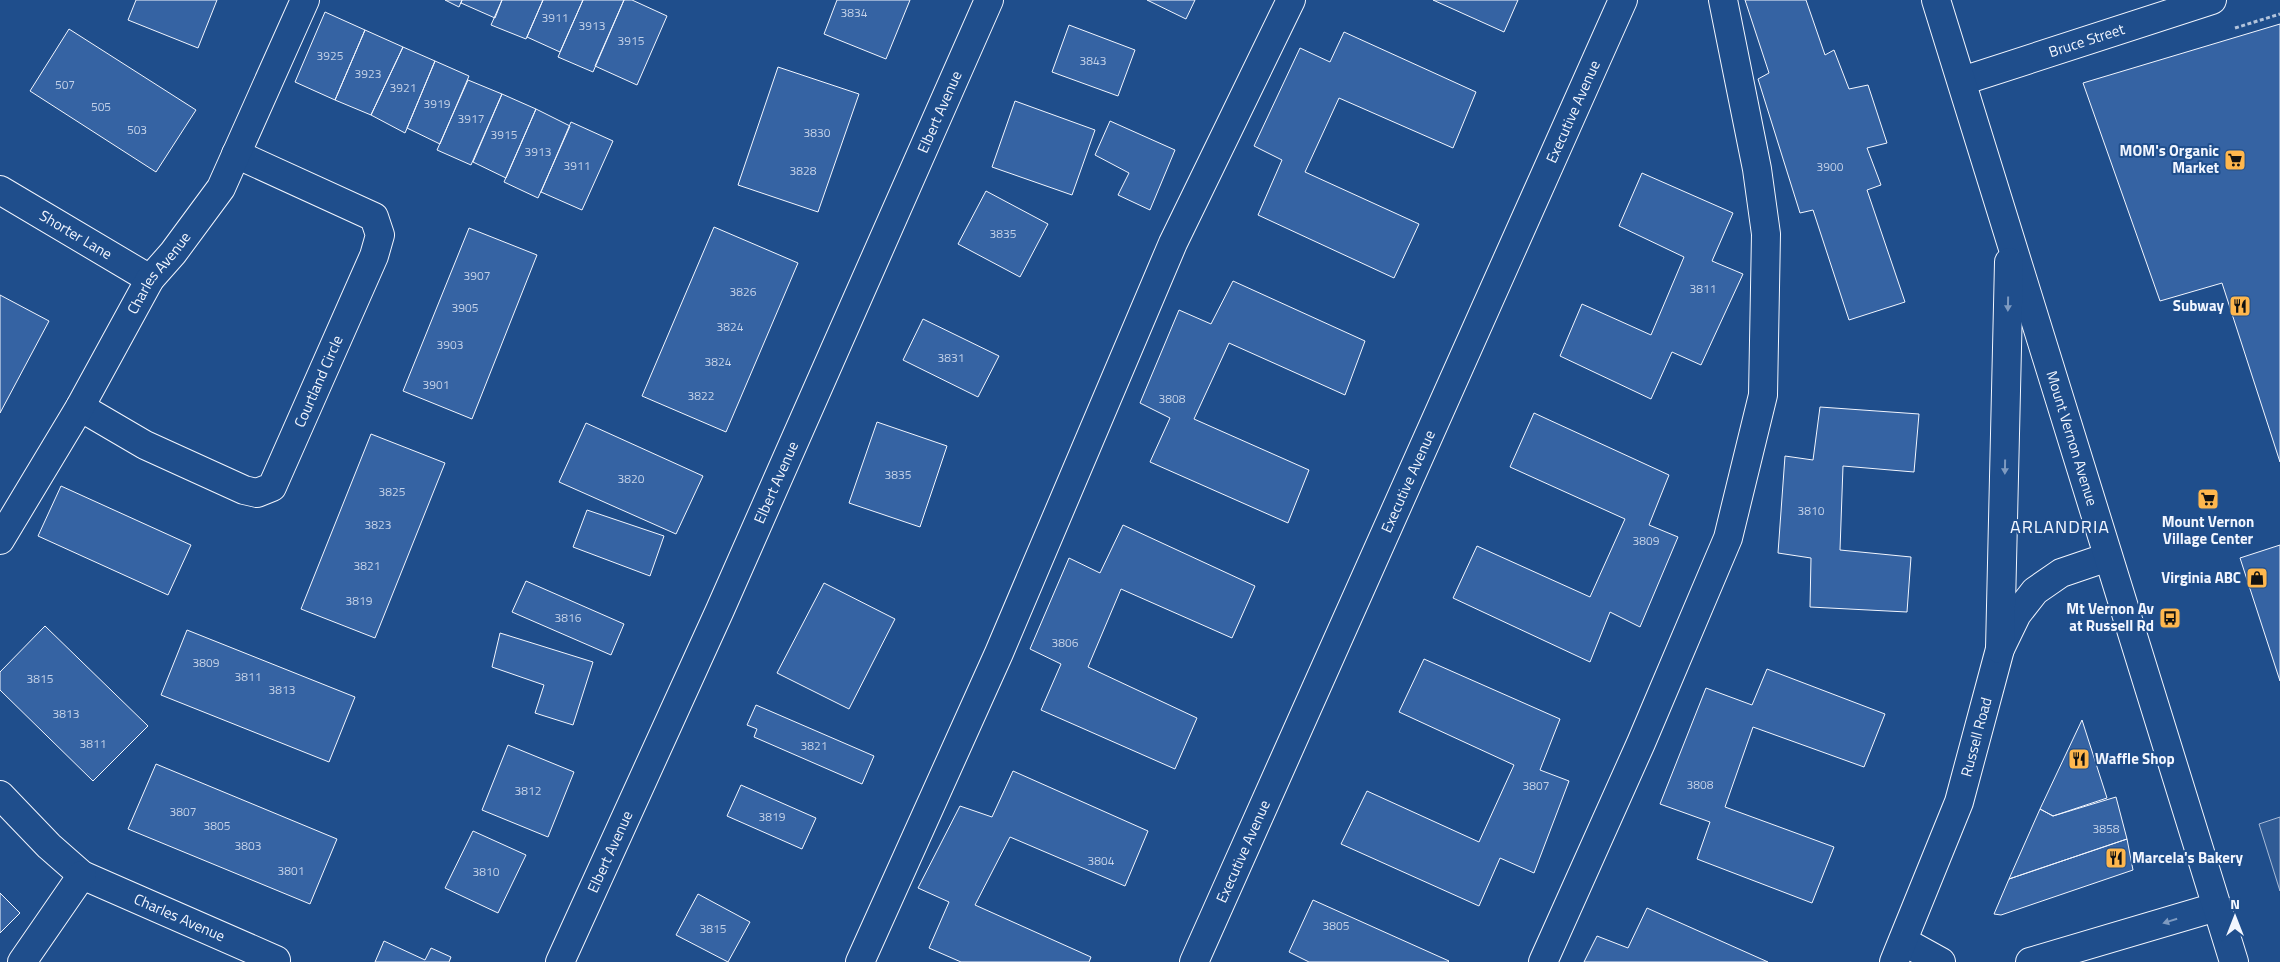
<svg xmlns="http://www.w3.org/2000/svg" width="2280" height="962" font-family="'Titillium Web',sans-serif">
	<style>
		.built { fill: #305b95; stroke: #a8bbd7 }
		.building { fill: #3563a3; stroke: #f2f6ff }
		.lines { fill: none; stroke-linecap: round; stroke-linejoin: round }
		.minor-casing { stroke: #f2f6ff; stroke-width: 30 }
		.major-casing { stroke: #f2f6ff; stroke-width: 30 }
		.path { stroke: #b3c4dc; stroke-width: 3; stroke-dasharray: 4 2.5; stroke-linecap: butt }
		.minor { stroke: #1f4e8c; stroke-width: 28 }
		.major { stroke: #1f4e8c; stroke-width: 28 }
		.oneway { fill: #7e9ac0 }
		.labels { text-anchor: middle; stroke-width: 4; stroke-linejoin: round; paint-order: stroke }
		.number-label { font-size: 12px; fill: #c3d1e8 }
		.street-label { font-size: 15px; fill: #f2f6ff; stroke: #1f4e8c }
		.poi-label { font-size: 15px; font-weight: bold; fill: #f2f6ff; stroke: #1f4e8c; text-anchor: end }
		.quarter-label { font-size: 18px; letter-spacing: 1px; fill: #f2f6ff; stroke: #1f4e8c }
	</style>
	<rect width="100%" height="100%" fill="#1f4e8c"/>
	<!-- built -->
	<path class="built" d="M 2280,817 L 2280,891 L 2259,824 Z"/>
	<!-- building -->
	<path class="building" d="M 136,0 L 217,0 L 198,48 L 128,20 Z
		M 445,0 L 462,0 L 459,7 Z
		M 462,0 L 502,0 L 495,18 L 461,3 Z
		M 502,0 L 543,0 L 526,39 L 491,25 Z
		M 543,0 L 583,0 L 560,52 L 527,37 Z
		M 583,0 L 624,0 L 593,72 L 558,57 Z
		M 624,0 L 632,0 L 667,16 L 637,85 L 595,66 Z
		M 837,0 L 910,0 L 886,59 L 824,34 Z
		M 1147,0 L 1195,0 L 1186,19 Z
		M 1433,0 L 1518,0 L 1504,32 Z
		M 1745,0 L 1806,0 L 1825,55 L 1834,50 L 1849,89 L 1868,85 L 1887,143 L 1867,148 L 1881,185 L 1867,190 L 1905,302 L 1849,320 L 1813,210 L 1800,213 L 1758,79 L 1769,73 Z
		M 325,12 L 365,30 L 335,100 L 295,82 Z
		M 2280,24 L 2280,462 L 2222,283 L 2160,301 L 2083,83 Z
		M 1069,25 L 1135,50 L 1118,96 L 1052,72 Z
		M 69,29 L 196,110 L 156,172 L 30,91 Z
		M 365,30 L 403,47 L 371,115 L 335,100 Z
		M 1344,32 L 1476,92 L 1453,148 L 1339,98 L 1305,172 L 1419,224 L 1394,278 L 1258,215 L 1282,160 L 1254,146 L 1300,48 L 1330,62 Z
		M 403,47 L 435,61 L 405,133 L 371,115 Z
		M 435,61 L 469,76 L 440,144 L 407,128 Z
		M 778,67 L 859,94 L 818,212 L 738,185 Z
		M 468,80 L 502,94 L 471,165 L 437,150 Z
		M 502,94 L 536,109 L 506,178 L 473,162 Z
		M 1015,101 L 1095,130 L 1072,195 L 992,167 Z
		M 536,109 L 570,126 L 538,198 L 504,182 Z
		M 1110,121 L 1175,150 L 1150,210 L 1118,195 L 1129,173 L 1095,155 Z
		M 571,122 L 613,141 L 582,210 L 541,192 Z
		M 1642,173 L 1733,213 L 1712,261 L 1743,274 L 1701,365 L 1672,352 L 1651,399 L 1560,356 L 1582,304 L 1651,335 L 1684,257 L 1619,226 Z
		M 986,191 L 1048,224 L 1020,277 L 958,244 Z
		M 714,227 L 798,263 L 726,432 L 642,396 Z
		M 469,228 L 537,255 L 472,419 L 403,391 Z
		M 1233,281 L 1365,341 L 1345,395 L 1229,343 L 1194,419 L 1309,470 L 1288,523 L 1150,462 L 1170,418 L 1140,403 L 1179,310 L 1211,324 Z
		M 0,295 L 49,321 L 0,413 Z
		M 923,319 L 999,356 L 978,397 L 903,360 Z
		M 1820,407 L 1919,414 L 1914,472 L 1843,466 L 1840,550 L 1911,557 L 1907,612 L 1810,607 L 1811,558 L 1778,553 L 1785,456 L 1813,460 Z
		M 1534,413 L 1669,475 L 1649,525 L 1678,537 L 1640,627 L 1610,612 L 1590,662 L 1453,598 L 1477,546 L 1590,597 L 1625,519 L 1510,467 Z
		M 877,422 L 947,446 L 920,527 L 849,503 Z
		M 586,423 L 703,476 L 676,534 L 559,482 Z
		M 371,434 L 445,463 L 375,638 L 301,609 Z
		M 61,486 L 191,545 L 168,595 L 38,536 Z
		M 587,510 L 664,536 L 650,576 L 573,547 Z
		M 1123,525 L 1255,586 L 1232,638 L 1121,589 L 1088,667 L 1197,718 L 1175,769 L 1041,710 L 1061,664 L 1030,649 L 1069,558 L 1100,573 Z
		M 2280,545 L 2280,681 L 2240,558 Z
		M 526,581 L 624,624 L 611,655 L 512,612 Z
		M 824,583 L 895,619 L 849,709 L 777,673 Z
		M 45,626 L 148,726 L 93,781 L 0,690 L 0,672 Z
		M 187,630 L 355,697 L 329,762 L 161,695 Z
		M 500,633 L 593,662 L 573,725 L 535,713 L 544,685 L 492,667 Z
		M 1424,659 L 1560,719 L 1540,770 L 1569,781 L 1534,873 L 1500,858 L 1479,906 L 1341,844 L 1367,791 L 1479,842 L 1514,765 L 1399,712 Z
		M 1767,669 L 1885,714 L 1864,767 L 1753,727 L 1725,807 L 1834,847 L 1812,903 L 1697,859 L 1710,822 L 1660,804 L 1706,688 L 1752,705 Z
		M 756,705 L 874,756 L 862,784 L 754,737 L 757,729 L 747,725 Z
		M 2082,720 L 2107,798 L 2053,816 L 2040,809 Z
		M 508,745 L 574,772 L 548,837 L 482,810 Z
		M 156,764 L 337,839 L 310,904 L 128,829 Z
		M 1013,771 L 1148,831 L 1125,886 L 1010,837 L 975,905 L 1091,957 L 1089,962 L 961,962 L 929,948 L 949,902 L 918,888 L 960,806 L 992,817 Z
		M 741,785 L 816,818 L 802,849 L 727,816 Z
		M 2116,797 L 2127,839 L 2009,879 L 2040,809 L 2053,816 Z
		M 473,831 L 526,855 L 498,913 L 445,888 Z
		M 2127,839 L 2133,870 L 2001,915 L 1994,914 L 2009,879 Z
		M 0,893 L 20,913 L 0,933 Z
		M 698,894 L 750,922 L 728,962 L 676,935 Z
		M 1313,900 L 1449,961 L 1448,962 L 1309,962 L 1289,952 Z
		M 1647,908 L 1768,962 L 1584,962 L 1597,936 L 1628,948 Z
		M 384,941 L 425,960 L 431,948 L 451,957 L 449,962 L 375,962 Z"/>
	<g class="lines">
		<!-- minor casing -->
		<g class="minor-casing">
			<g id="minor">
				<path id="s1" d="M 1962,81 L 2212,0"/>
				<path id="s2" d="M 0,190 L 150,279"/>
				<path id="s3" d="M 80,407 L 145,445 L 244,490 L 257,493 L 272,487 L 374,256 L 380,235 L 374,217 L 236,154"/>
				<path id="s4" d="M 0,540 L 80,407 L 150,279 L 173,253 L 221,188 L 305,0"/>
				<path id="s5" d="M 0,795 L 49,846 L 82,875 L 276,960"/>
				<path d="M 1903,941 L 1941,962"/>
				<path d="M 22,962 L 82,875"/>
				<path id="s6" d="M 560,962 L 720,610 L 989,0"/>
				<path d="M 860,962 L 999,653 L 1173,243 L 1291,0"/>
				<path id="s7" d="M 1194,962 L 1623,0"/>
				<path d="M 1543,962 L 1641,743 L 1728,538 L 1763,395 L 1766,234 L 1757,169 L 1723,0"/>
				<path id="s8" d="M 1894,962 L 1959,802 L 2000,649 L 2017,614 L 2035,591 L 2061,573 L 2108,557"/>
				<path d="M 2030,962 L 2216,907"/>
			</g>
		</g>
		<!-- major casing -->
		<g class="major-casing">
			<g id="major">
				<path id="s9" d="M 1936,0 L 2234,962"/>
				<path d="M 2000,649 L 2009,262"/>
			</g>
		</g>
		<!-- path -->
		<path class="path" d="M 2235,28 L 2280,14"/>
		<!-- minor -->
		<use href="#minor" class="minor"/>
		<!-- major -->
		<use href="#major" class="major"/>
	</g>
	<!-- one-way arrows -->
	<defs><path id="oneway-solid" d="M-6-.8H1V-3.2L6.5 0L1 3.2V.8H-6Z" transform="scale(1.25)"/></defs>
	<g class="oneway">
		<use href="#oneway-solid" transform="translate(2008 304) rotate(91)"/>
		<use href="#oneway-solid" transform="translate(2005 467) rotate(91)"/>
		<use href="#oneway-solid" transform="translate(2170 921) rotate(163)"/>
	</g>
	<!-- icons -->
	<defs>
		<g id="supermarket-square" transform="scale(1.125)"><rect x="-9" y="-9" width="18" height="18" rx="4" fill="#ffb74d" stroke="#1f4e8c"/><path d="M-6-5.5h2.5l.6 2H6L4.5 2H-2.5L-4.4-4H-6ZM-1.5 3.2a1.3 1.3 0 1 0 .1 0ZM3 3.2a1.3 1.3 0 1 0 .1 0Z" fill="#111"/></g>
		<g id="restaurant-square" transform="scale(1.125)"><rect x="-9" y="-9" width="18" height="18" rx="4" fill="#ffb74d" stroke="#1f4e8c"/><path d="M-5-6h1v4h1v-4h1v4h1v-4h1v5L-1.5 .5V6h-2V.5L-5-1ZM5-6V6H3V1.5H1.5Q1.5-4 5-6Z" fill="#111"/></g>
		<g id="shop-square" transform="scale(1.125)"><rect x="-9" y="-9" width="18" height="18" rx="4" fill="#ffb74d" stroke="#1f4e8c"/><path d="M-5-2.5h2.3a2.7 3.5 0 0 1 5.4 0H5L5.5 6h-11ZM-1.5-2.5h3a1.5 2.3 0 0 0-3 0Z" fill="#111"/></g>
		<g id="bus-square" transform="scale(1.125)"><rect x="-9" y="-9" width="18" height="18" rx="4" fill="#ffb74d" stroke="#1f4e8c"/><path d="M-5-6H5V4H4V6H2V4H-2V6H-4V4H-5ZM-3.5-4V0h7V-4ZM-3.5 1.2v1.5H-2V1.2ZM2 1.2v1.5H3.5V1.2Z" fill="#111"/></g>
	</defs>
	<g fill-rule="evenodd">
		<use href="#supermarket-square" x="2235" y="160"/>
		<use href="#restaurant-square" x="2240" y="306"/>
		<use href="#supermarket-square" x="2208" y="499"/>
		<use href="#shop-square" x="2257" y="578"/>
		<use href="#bus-square" x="2170" y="618"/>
		<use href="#restaurant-square" x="2079" y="759"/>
		<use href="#restaurant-square" x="2116" y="858"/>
	</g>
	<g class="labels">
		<!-- number labels -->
		<g class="number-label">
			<text x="854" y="17">3834</text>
			<text x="555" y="22">3911</text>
			<text x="592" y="30">3913</text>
			<text x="631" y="45">3915</text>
			<text x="330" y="60">3925</text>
			<text x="1093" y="65">3843</text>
			<text x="368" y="78">3923</text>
			<text x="65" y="89">507</text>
			<text x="403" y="92">3921</text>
			<text x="437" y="108">3919</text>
			<text x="101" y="111">505</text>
			<text x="471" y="123">3917</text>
			<text x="137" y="134">503</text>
			<text x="817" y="137">3830</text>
			<text x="504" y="139">3915</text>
			<text x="538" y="156">3913</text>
			<text x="577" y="170">3911</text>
			<text x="1830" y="171">3900</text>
			<text x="803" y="175">3828</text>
			<text x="1003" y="238">3835</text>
			<text x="477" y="280">3907</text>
			<text x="1703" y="293">3811</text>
			<text x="743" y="296">3826</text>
			<text x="465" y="312">3905</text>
			<text x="730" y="331">3824</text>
			<text x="450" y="349">3903</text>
			<text x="951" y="362">3831</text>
			<text x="718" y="366">3824</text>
			<text x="436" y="389">3901</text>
			<text x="701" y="400">3822</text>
			<text x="1172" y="403">3808</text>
			<text x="898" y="479">3835</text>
			<text x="631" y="483">3820</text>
			<text x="392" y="496">3825</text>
			<text x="1811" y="515">3810</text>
			<text x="378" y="529">3823</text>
			<text x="1646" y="545">3809</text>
			<text x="367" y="570">3821</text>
			<text x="359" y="605">3819</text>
			<text x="568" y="622">3816</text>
			<text x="1065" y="647">3806</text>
			<text x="206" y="667">3809</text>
			<text x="248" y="681">3811</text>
			<text x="40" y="683">3815</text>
			<text x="282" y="694">3813</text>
			<text x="66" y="718">3813</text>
			<text x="93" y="748">3811</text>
			<text x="814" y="750">3821</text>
			<text x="1700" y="789">3808</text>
			<text x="1536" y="790">3807</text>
			<text x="528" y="795">3812</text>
			<text x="183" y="816">3807</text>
			<text x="772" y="821">3819</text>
			<text x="217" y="830">3805</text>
			<text x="2106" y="833">3858</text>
			<text x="248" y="850">3803</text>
			<text x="1101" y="865">3804</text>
			<text x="291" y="875">3801</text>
			<text x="486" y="876">3810</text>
			<text x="1336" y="930">3805</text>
			<text x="713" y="933">3815</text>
		</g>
		<!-- street labels -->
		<g class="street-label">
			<text dy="5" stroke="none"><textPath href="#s1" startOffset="131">Bruce Street</textPath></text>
			<text dy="5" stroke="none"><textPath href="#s6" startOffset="931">Elbert Avenue</textPath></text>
			<text dy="5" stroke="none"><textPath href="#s7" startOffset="931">Executive Avenue</textPath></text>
			<text dy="5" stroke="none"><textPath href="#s2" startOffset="88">Shorter Lane</textPath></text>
			<text dy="5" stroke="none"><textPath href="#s4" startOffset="311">Charles Avenue</textPath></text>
			<text dy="5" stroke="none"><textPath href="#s3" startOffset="329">Courtland Circle</textPath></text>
			<text dy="5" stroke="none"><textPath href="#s9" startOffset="459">Mount Vernon Avenue</textPath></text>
			<text dy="5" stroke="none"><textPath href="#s7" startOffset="526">Executive Avenue</textPath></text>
			<text dy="5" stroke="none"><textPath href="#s6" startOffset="526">Elbert Avenue</textPath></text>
			<text dy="5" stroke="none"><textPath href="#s8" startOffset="240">Russell Road</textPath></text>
			<text dy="5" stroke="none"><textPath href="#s6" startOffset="121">Elbert Avenue</textPath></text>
			<text dy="5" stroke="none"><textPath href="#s7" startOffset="121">Executive Avenue</textPath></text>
			<text dy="5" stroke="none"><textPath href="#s5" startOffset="221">Charles Avenue</textPath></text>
		</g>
		<!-- poi labels -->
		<g class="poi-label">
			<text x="2219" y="156">MOM's Organic<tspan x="2219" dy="17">Market</tspan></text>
			<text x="2224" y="311">Subway</text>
			<text x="2208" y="527" text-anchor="middle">Mount Vernon<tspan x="2208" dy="17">Village Center</tspan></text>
			<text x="2241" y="583">Virginia ABC</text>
			<text x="2154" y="614">Mt Vernon Av<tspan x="2154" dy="17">at Russell Rd</tspan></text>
			<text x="2095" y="764" text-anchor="start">Waffle Shop</text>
			<text x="2132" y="863" text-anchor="start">Marcela's Bakery</text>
		</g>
		<!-- quarter labels -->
		<g class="quarter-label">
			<text x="2060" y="533">ARLANDRIA</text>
		</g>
	</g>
	<!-- north arrow -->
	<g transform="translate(2235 917)" stroke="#1f4e8c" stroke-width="4" paint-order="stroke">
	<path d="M0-4L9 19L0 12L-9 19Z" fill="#f2f6ff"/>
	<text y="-8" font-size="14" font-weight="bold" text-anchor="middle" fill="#f2f6ff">N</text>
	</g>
</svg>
